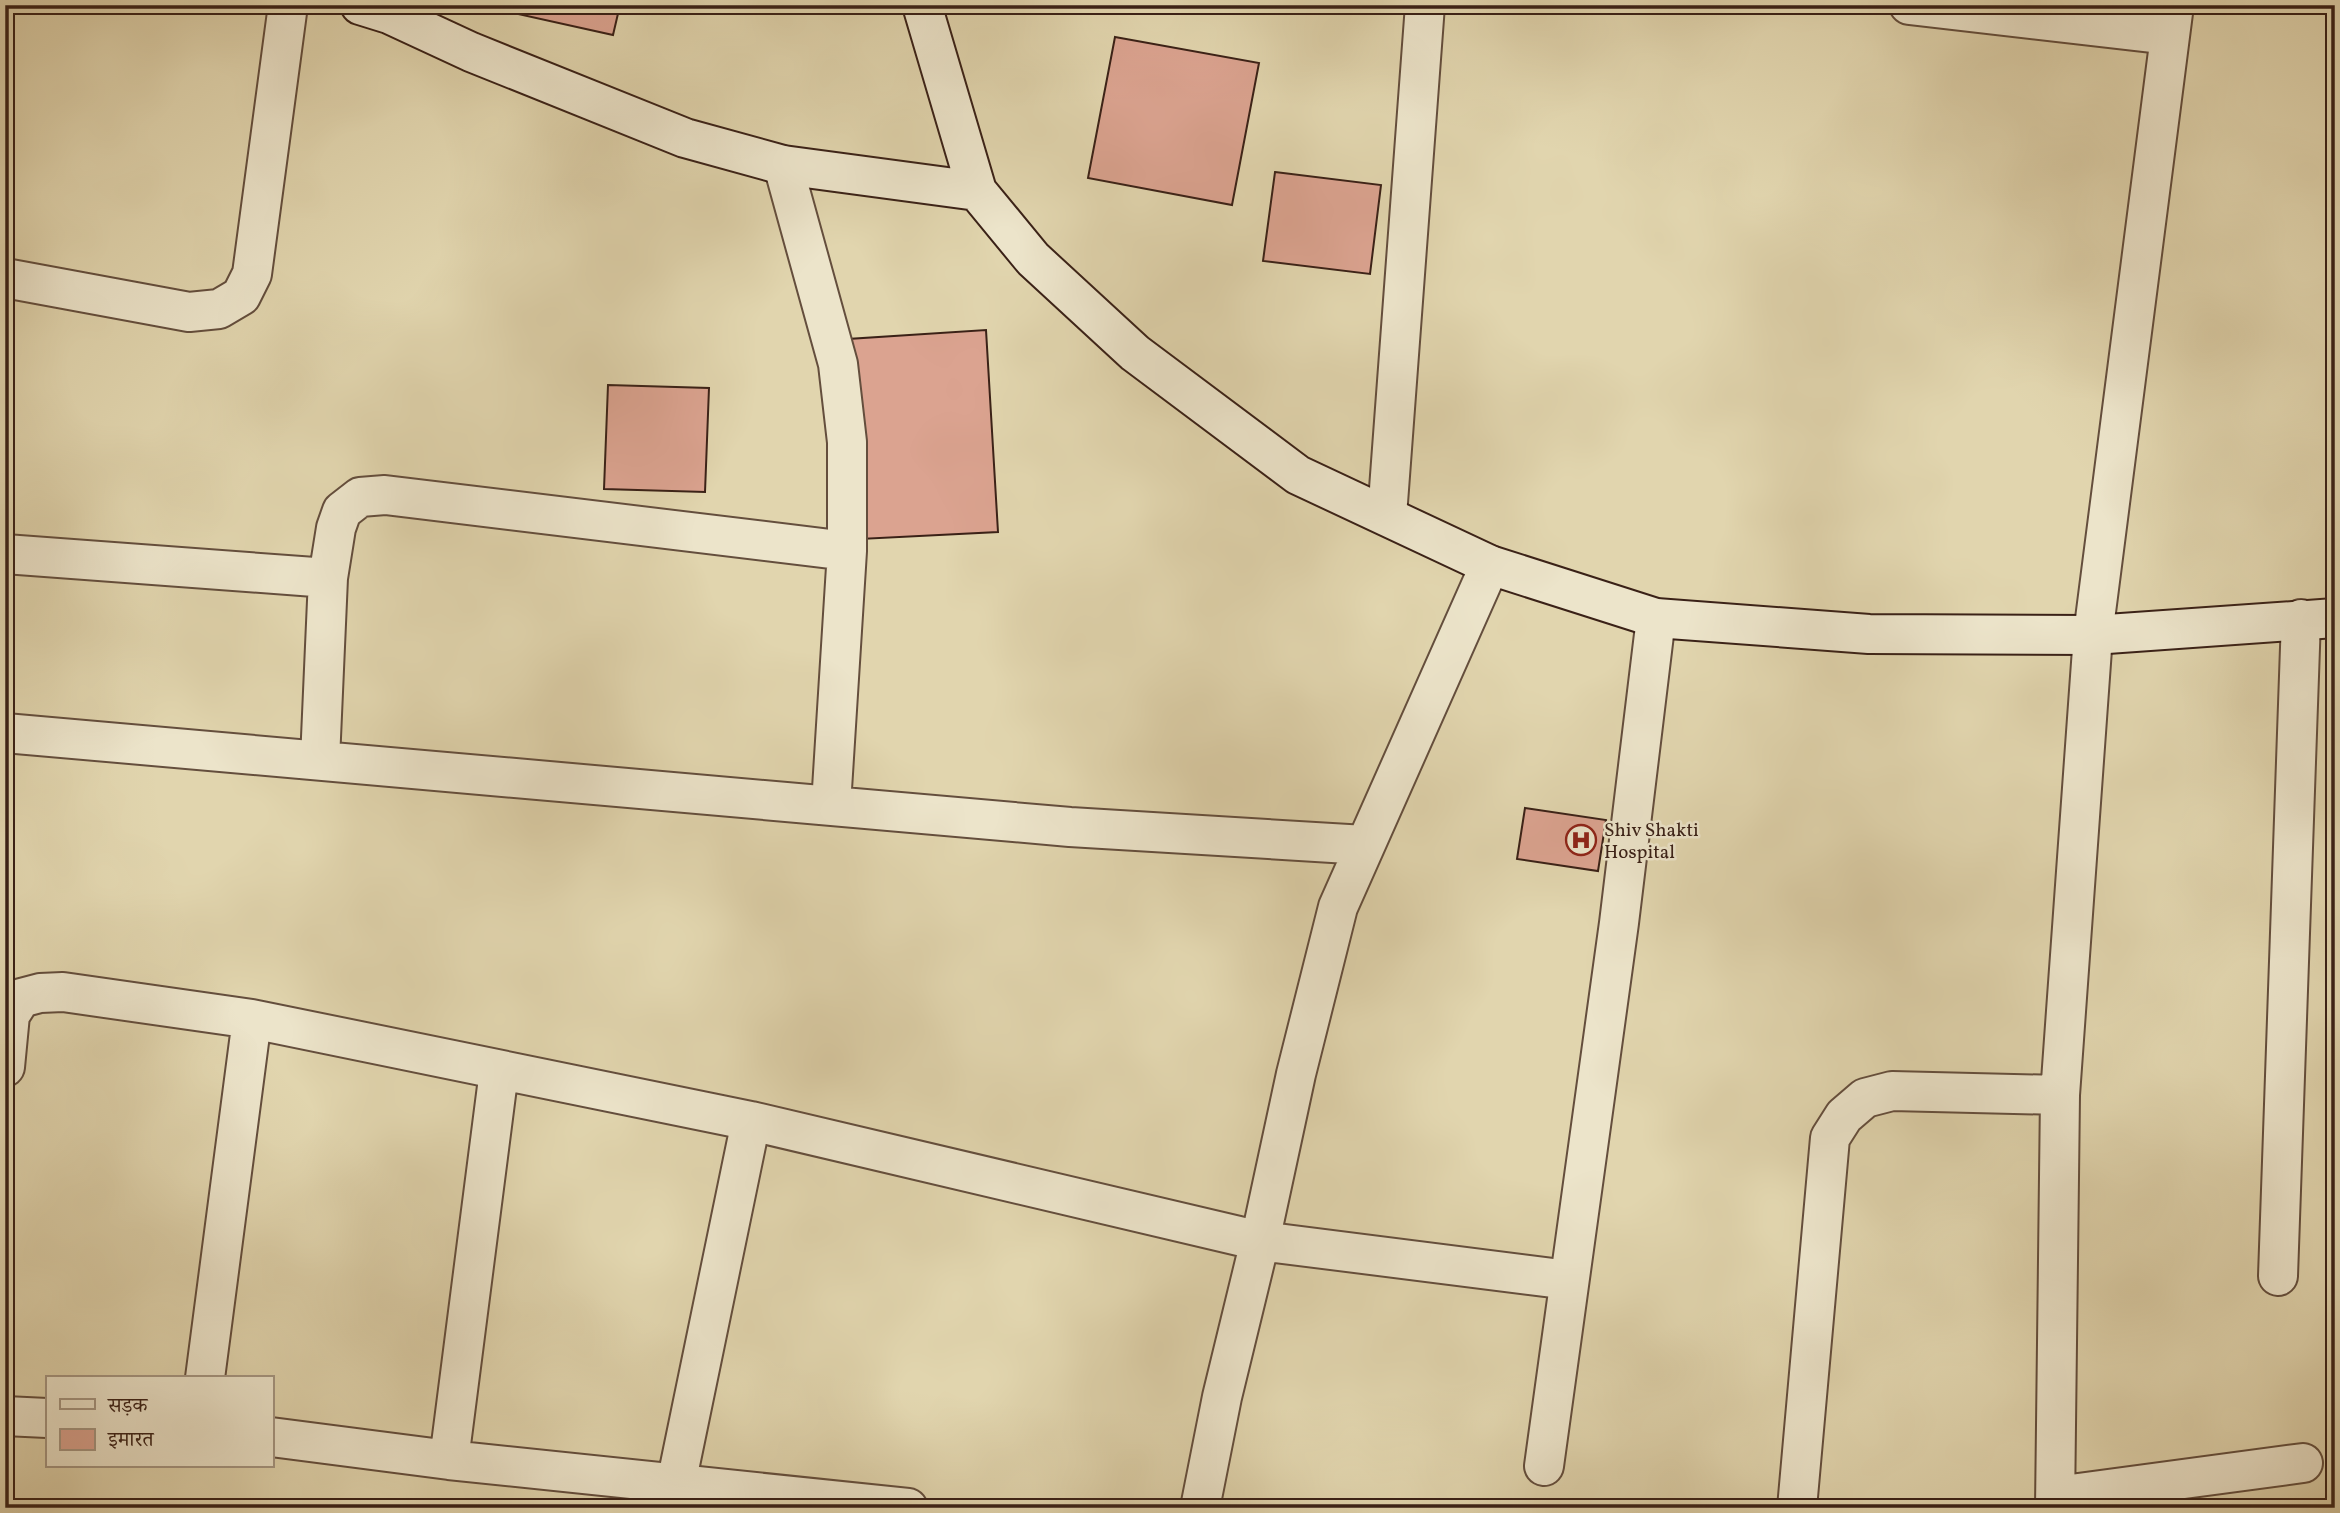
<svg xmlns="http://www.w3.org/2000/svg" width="2340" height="1513" font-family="Vollkorn,'Noto Serif Devanagari',serif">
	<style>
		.building { fill: #dba390; stroke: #3a2117; stroke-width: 2 }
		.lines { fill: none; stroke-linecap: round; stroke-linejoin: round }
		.street-casing { stroke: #644e3d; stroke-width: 42 }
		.secondary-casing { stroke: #3a2117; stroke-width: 42 }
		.street { stroke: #ece4ca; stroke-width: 38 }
		.secondary { stroke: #ece4ca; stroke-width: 38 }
		.labels { text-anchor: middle; stroke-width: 5; stroke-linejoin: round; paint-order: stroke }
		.poi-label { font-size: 19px; fill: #3a2117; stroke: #ece4ca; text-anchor: start }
	</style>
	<rect width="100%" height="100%" fill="#e1d5ae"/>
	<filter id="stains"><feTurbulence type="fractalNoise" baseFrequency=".00286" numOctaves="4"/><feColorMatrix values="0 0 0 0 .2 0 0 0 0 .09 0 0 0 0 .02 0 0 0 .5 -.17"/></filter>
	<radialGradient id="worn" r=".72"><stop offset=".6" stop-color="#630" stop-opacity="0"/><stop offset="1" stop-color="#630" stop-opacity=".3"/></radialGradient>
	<!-- building -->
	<path class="building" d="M 477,5 L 620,5 L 613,35 Z
		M 1115,37 L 1259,63 L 1232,205 L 1088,178 Z
		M 1275,172 L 1381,185 L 1370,274 L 1263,261 Z
		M 986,330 L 998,532 L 860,539 L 848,339 Z
		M 608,385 L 709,388 L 705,492 L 604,489 Z
		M 1525,808 L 1606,820 L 1598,871 L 1517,859 Z"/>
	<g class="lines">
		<!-- street casing -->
		<g class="street-casing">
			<path id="street" d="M 1909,5 L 2169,35
				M 783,165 L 838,364 L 847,442 L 847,551 L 831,805
				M 5,278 L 189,312 L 219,309 L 241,296 L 252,274 L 288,5
				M 1387,516 L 1425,5
				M 5,554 L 328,578
				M 5,733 L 1070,827 L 1365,845
				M 320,760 L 328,578 L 336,528 L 342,511 L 360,497 L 385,495 L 847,551
				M 5,1067 L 10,1015 L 21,998 L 40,993 L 63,992 L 252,1019 L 751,1121 L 1260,1241 L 1569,1280
				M 2278,1276 L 2301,619
				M 205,1378 L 252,1019
				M 5,1416 L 47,1418
				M 271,1437 L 449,1460 L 908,1508
				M 449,1460 L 499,1071
				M 1544,1466 L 1619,923 L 1656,618
				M 676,1484 L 751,1121
				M 2056,1496 L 2303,1463
				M 1200,1508 L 1222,1397 L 1260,1241 L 1296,1074 L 1338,907 L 1490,565
				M 1797,1508 L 1830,1138 L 1844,1116 L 1865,1098 L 1892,1091 L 2060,1095
				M 2055,1508 L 2060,1095 L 2093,635 L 2174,5"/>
		</g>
		<!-- secondary casing -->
		<g class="secondary-casing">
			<path id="secondary" d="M 360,5 L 389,14 L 471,52 L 685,138 L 783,165 L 977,191
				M 922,5 L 977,191 L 1033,259 L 1135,353 L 1298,475 L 1490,565 L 1656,618 L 1869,634 L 2093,635 L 2335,618"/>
		</g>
		<!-- street -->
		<use href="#street" class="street"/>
		<!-- secondary -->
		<use href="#secondary" class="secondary"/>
	</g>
	<!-- icons -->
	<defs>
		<g id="hospital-ring" transform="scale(1.575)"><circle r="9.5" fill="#ece4ca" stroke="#8f2418" stroke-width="1.5"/><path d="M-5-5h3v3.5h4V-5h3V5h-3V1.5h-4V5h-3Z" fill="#8f2418"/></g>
	</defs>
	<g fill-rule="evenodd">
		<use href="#hospital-ring" x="1581" y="840"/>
	</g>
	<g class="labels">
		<!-- poi labels -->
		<g class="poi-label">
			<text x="1604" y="836">Shiv Shakti<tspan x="1604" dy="22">Hospital</tspan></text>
		</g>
	</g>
	<!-- margin -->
	<rect width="2340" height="1513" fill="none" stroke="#e1d5ae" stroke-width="28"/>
	<rect x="7" y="7" width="2326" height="1499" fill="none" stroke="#3a2117" stroke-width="3.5"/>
	<rect x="14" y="14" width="2312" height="1485" fill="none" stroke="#3a2117" stroke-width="2"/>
	<!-- legend -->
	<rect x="46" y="1376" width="228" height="91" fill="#ece4ca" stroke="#a59682" stroke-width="2"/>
	<rect x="60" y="1399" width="35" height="10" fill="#ece4ca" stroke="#a59682" stroke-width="2"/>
	<text x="108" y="1412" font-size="21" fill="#3a2117">सड़क</text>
	<rect x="60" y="1429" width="35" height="21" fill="#dba390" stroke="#a59682" stroke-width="2"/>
	<text x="108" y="1446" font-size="21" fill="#3a2117">इमारत</text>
	<rect width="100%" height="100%" filter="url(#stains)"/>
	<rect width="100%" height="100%" fill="url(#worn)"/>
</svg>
